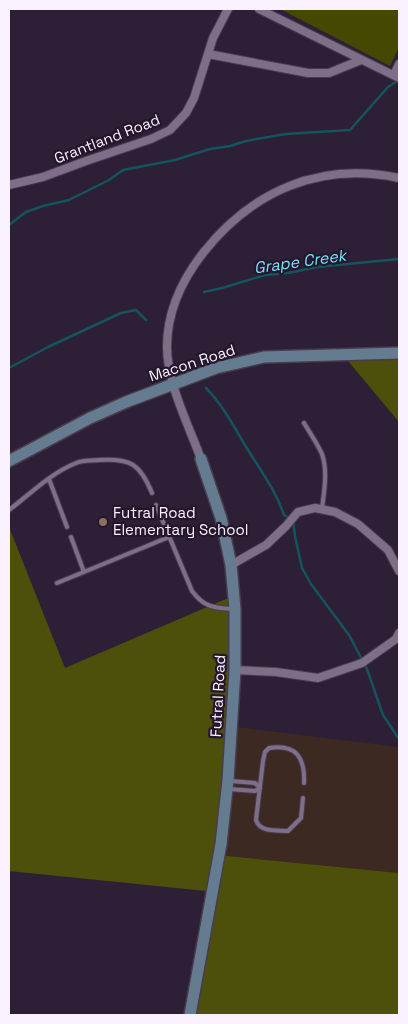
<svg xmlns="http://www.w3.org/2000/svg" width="408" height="1024" font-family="'Space Grotesk',sans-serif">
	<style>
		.commercial { fill: #3b2922 }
		.green { fill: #454801 }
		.forest { fill: #4d500b }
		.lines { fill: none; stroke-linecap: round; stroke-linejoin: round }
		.stream { stroke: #14545f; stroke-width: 2.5 }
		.lane-casing { stroke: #483c4e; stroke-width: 6 }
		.street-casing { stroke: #483c4e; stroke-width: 10 }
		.secondary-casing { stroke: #483c4e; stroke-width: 14 }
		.lane { stroke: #7e6e88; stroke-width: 4 }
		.street { stroke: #7e6e88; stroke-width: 8 }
		.secondary { stroke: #657c90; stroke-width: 11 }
		.education-dot { fill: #8d6e63; stroke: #24172c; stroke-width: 2 }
		.labels { text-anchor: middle; stroke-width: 4.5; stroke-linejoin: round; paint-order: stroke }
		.street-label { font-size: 15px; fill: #f9f2fe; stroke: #24172c }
		.poi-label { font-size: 15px; fill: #f9f2fe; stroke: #24172c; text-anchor: start }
		.water-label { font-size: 16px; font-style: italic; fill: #71e5fb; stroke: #24172c }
	</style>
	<rect width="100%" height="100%" fill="#2d2036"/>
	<!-- commercial -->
	<path class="commercial" d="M 228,726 L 399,747 L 399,873 L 217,855 Z"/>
	<!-- green -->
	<path class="green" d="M 280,9 L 399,9 L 399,47 L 390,66 Z"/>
	<!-- forest -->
	<path class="forest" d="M 399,348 L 399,422 L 338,349 Z
		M 9,527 L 65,668 L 233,596 L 236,611 L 217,855 L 399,873 L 399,1015 L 189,1015 L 216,892 L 9,871 Z"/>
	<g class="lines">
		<!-- stream -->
		<path class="stream" d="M 9,225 L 26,212 L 43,206 L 69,200 L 109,180 L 123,170 L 175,160 L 210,149 L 230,146 L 246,141 L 286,134 L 350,130 L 388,87 L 399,80
			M 204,292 L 222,288 L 265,275 L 288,273 L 317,267 L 399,259
			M 9,368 L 48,347 L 121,313 L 136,310 L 146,320
			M 206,388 C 224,406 235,429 248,450 C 261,471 276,491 284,515 L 289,518
			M 293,521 L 295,536 L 302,568 L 311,584 L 349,635 L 367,669 L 383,715 L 399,739"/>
		<!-- lane casing -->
		<g class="lane-casing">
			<path id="lane" d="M 304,423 C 310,433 317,443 322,454 C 328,472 324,491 322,509
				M 49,479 L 67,527
				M 156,505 L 192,591 C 204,607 213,608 233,609
				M 9,510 C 30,494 51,473 76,463 C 82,460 92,461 99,460 C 131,458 140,464 152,493
				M 71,537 L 84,572
				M 57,583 L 169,537
				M 229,789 L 255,791 L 260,788 L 255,783 L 231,781
				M 303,798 L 301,818 L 288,831 C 277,830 260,833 256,820 L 263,761 L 265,752 L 269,748 C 296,744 305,757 304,783"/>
		</g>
		<!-- street casing -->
		<g class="street-casing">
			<path id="street" d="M 259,9 L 399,78
				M 208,54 L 308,73 L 329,73 L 361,60
				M 394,75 L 399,64
				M 9,185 L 43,177 L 86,161 L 151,139 L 170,130 L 186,113 L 194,98 L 213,38 L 228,9
				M 201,459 C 189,426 167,383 167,347 C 167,313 182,280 203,253 C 252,191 320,161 399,178
				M 231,565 L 266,545 L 286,526 L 298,512 L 315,508 L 335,512 L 358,524 L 388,550 L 399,571
				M 235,670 L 276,672 L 318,678 L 362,663 L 396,639 L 399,633"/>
		</g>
		<!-- secondary casing -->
		<g class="secondary-casing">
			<path id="secondary" d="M 9,461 L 90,418 L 126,402 L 216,368 L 264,357 L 399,353
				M 190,1015 L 221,844 L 228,780 L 235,670 L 235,609 L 231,565 L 221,518 L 201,459"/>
		</g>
		<!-- lane -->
		<use href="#lane" class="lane"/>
		<!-- street -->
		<use href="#street" class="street"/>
		<!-- secondary -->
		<use href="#secondary" class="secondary"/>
	</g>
	<!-- markers -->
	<circle class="education-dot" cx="103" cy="522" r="5"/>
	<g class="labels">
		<!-- street labels -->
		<g class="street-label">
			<text transform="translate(107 139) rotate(-21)" y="5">Grantland Road</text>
			<text transform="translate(192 363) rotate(-18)" y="5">Macon Road</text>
			<text transform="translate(218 696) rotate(-87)" y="5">Futral Road</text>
		</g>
		<!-- poi labels -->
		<g class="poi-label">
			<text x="113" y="518">Futral Road<tspan x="113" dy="17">Elementary School</tspan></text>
		</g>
		<!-- water labels -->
		<g class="water-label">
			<text transform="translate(300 261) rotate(-8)" y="6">Grape Creek</text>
		</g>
	</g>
	<!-- border -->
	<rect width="408" height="1024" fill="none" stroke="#f9f2fe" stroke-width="20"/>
</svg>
